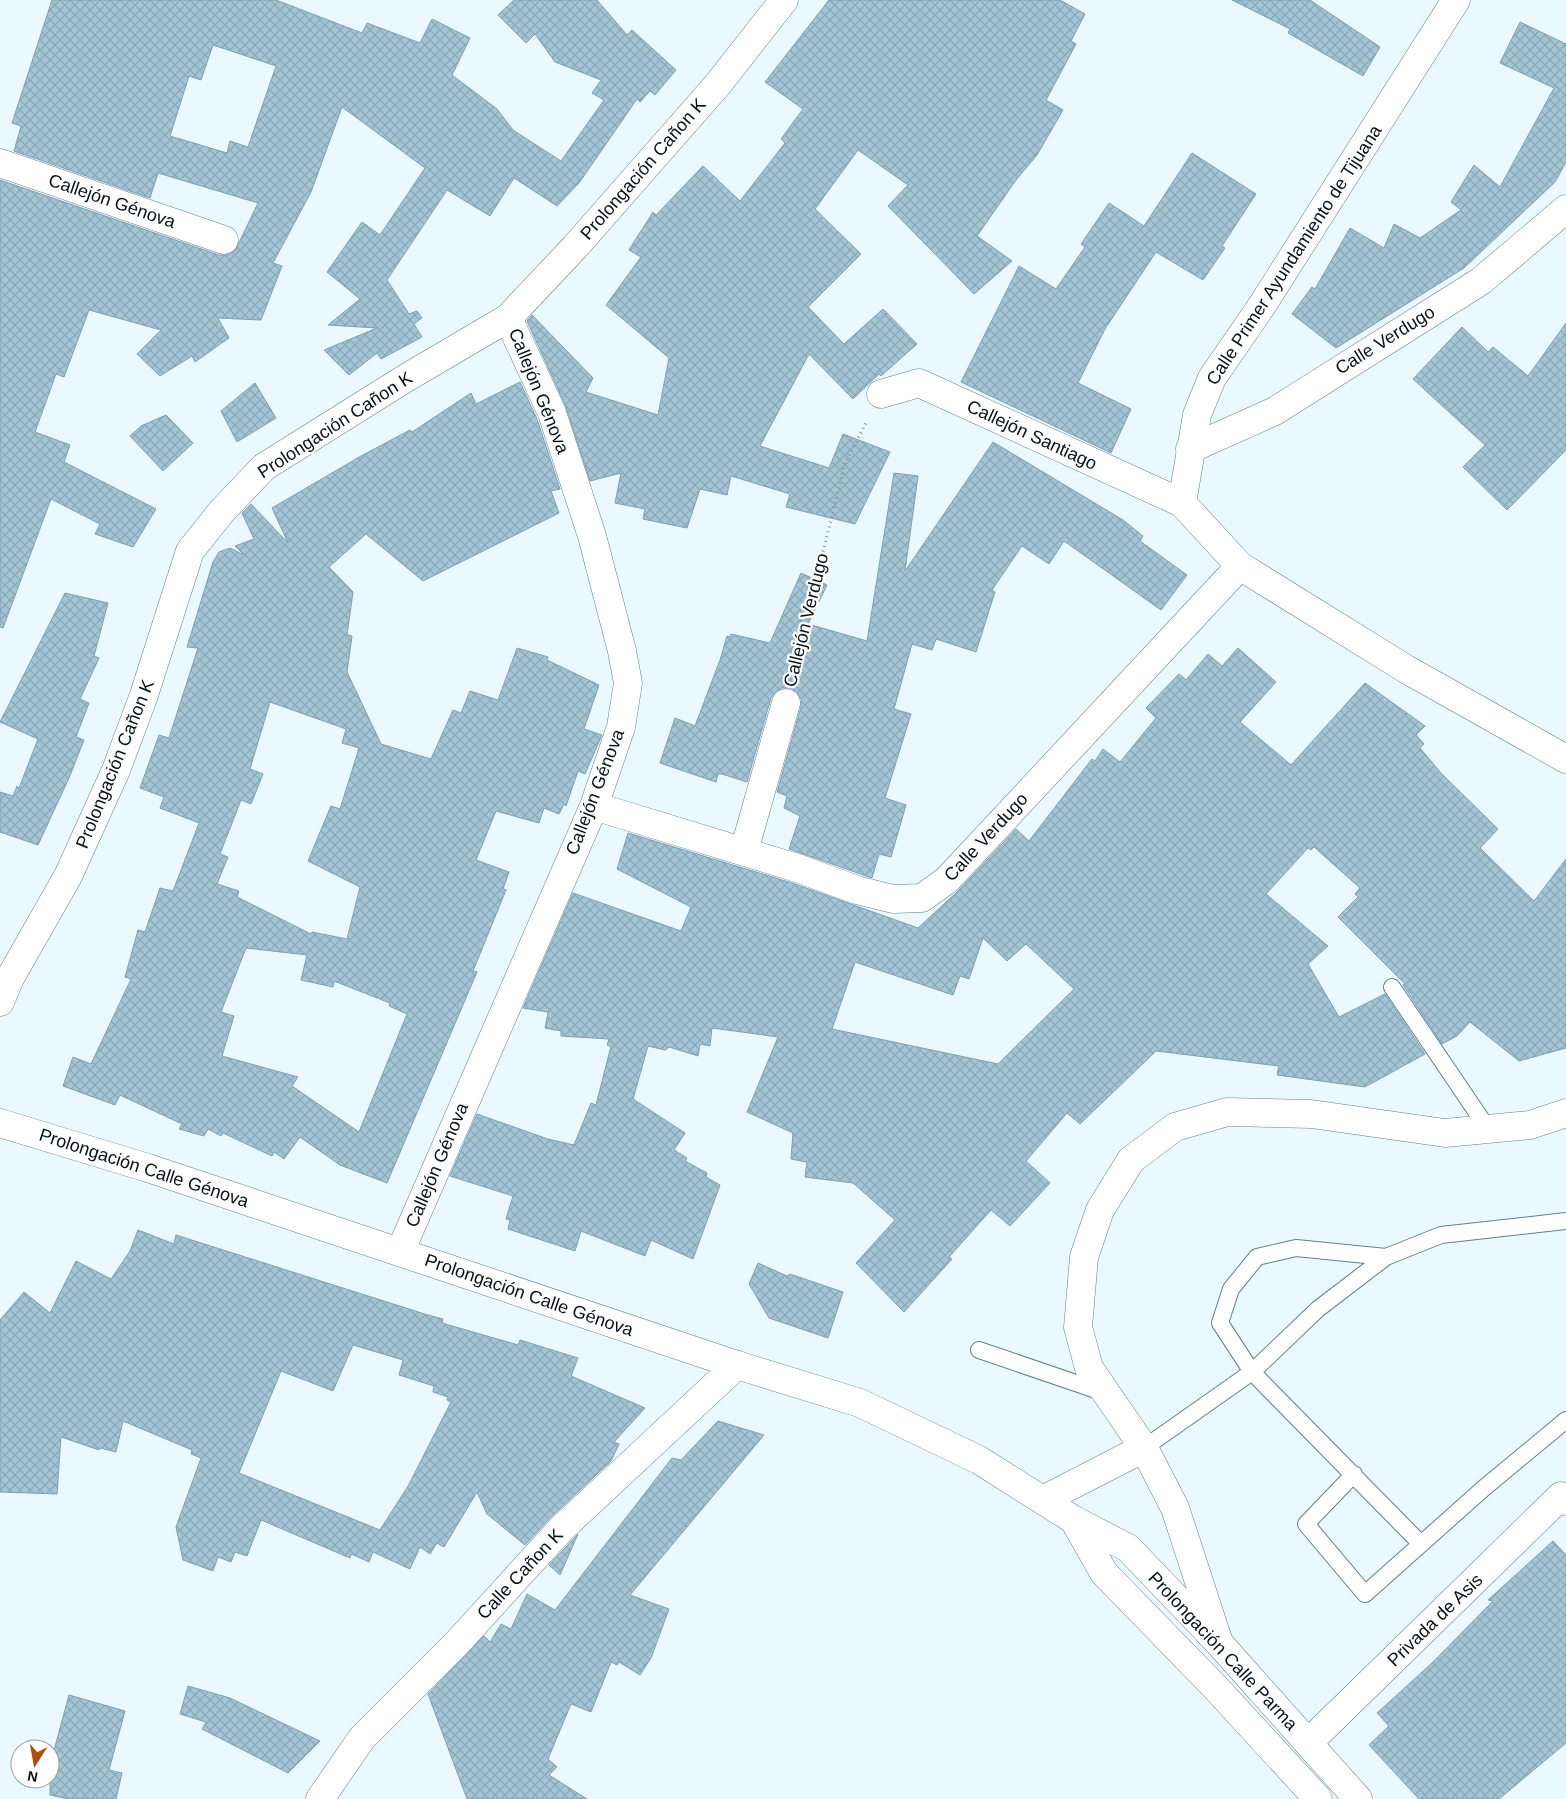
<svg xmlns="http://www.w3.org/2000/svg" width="1566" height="1799" font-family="Arial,sans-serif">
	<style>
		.building { fill: url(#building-cross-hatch); stroke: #7fa0b0; fill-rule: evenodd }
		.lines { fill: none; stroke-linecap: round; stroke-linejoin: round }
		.service-casing { stroke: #60808f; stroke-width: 18 }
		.minor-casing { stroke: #60808f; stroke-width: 29 }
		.tertiary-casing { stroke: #60808f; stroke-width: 29 }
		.secondary-casing { stroke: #60808f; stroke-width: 29 }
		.path { stroke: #859298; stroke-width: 3; stroke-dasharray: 1 4; stroke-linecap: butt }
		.service { stroke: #fff; stroke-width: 16 }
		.minor { stroke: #fff; stroke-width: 28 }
		.tertiary { stroke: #fff; stroke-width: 28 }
		.secondary { stroke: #fff; stroke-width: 28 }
		.labels { text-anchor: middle; stroke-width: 4.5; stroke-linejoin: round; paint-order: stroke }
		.street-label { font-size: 18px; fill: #051116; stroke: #fff }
	</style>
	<defs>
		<pattern id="building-cross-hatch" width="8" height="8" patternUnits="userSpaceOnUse" patternTransform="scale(1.25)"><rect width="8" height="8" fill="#a3c5d6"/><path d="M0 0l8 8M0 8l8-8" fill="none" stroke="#8ba8b7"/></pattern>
	</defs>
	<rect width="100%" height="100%" fill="#eaf8ff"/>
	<!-- building -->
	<path class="building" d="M 52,0 L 276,0 L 362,33 L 367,23 L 420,43 L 432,19 L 470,38 L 452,75 L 497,109 L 513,130 L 561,161 L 604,100 L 592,93 L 601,80 L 555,62 L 535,34 L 526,43 L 498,15 L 514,0 L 597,0 L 627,35 L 632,30 L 676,70 L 655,95 L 650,91 L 640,102 L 637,99 L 579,183 L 557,206 L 514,178 L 490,216 L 447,190 L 387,280 L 409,314 L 417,311 L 422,318 L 414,324 L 422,337 L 381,359 L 377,353 L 349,375 L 324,350 L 377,328 L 328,325 L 360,299 L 327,272 L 362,222 L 380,235 L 425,168 L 342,107 L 311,192 L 273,263 L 282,266 L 261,320 L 218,318 L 229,338 L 195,362 L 192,356 L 160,376 L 137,354 L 161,330 L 89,310 L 64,377 L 56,374 L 35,432 L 70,445 L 64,462 L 156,509 L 133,547 L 95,534 L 100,524 L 51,499 L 3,628 L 0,627 L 0,180 L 219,255 L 227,255 L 235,251 L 258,203 L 158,173 L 150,198 L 14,151 L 21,126 L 12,123 ZM 213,45 L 276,66 L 248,147 L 230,141 L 227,153 L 170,136 L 189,76 L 201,80 Z
		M 829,0 L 1060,0 L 1085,14 L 1071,41 L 1076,44 L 1046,100 L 1063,110 L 1037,155 L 1016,180 L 977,236 L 1012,261 L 974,294 L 888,206 L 908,185 L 858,150 L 815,209 L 861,254 L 808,307 L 844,344 L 883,309 L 917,344 L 881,376 L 879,374 L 853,399 L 809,354 L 760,446 L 829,468 L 843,434 L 890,452 L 855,524 L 786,507 L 790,494 L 731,476 L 727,495 L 700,489 L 687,528 L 643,519 L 645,509 L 615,503 L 621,473 L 590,481 L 566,407 L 527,321 L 532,315 L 593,378 L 586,392 L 658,415 L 669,358 L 606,305 L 641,257 L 629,250 L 653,212 L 656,215 L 703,166 L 740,201 L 785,143 L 781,139 L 803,109 L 765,82 Z
		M 1232,0 L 1310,0 L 1380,47 L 1363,76 L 1288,33 L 1290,29 Z
		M 1520,22 L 1566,44 L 1566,162 L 1555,182 L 1464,268 L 1336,348 L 1292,314 L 1312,287 L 1315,289 L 1350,228 L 1384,248 L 1394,224 L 1420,238 L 1461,210 L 1451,202 L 1474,165 L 1500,187 L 1554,88 L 1500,63 Z
		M 1192,153 L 1256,194 L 1222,246 L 1225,248 L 1203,280 L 1156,252 L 1105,329 L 1078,383 L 1131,409 L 1111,453 L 961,382 L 1019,266 L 1056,289 L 1085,247 L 1081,244 L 1109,203 L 1144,226 Z
		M 1566,323 L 1566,450 L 1507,510 L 1463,467 L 1485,445 L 1413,379 L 1462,327 L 1488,352 L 1493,347 L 1528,376 Z
		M 520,382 L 537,419 L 560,489 L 551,491 L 559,513 L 423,581 L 366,534 L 329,567 L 353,592 L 347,635 L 352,636 L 347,672 L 381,744 L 431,759 L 453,710 L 461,713 L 470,691 L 498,700 L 517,648 L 548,657 L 547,660 L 599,685 L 584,729 L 602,735 L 585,774 L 578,771 L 566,806 L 564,804 L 559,814 L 544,808 L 539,823 L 496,811 L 476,860 L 509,872 L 503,889 L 506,890 L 473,971 L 477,972 L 387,1183 L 340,1165 L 300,1137 L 284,1159 L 274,1152 L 272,1156 L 223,1133 L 221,1136 L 208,1129 L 204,1136 L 179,1129 L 182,1124 L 120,1095 L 115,1105 L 63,1086 L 73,1057 L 91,1064 L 131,979 L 125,977 L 138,930 L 145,932 L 160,888 L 173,891 L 199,823 L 160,808 L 164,797 L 140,788 L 159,735 L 169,738 L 198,648 L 187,647 L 213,562 L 219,552 L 230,548 L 244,555 L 235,546 L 254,539 L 242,513 L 251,504 L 288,543 L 272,508 L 361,456 L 410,430 L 412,432 L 471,393 L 476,404 ZM 270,702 L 346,729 L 342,743 L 359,748 L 340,809 L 331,806 L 308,861 L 360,887 L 347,939 L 312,932 L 311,934 L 237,897 L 239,891 L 217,884 L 228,857 L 220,854 L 241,800 L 251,804 L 263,774 L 250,769 ZM 246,948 L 307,955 L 301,980 L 333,987 L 334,981 L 390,1003 L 389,1006 L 407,1014 L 359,1132 L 292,1086 L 298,1077 L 222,1056 L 234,1016 L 221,1012 Z
		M 255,383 L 276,418 L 237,442 L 221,411 Z
		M 166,415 L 193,443 L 163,471 L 130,436 L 141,426 Z
		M 993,442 L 1123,520 L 1143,536 L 1140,541 L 1187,575 L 1161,610 L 1064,541 L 1049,564 L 1022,546 L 992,590 L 995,592 L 976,652 L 936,639 L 932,650 L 912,644 L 894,709 L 911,714 L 885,798 L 906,805 L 891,857 L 879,854 L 872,878 L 789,849 L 800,816 L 784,808 L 787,796 L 777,792 L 801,707 L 801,699 L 797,692 L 791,688 L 782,688 L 775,692 L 771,698 L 747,782 L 722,774 L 718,774 L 716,782 L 660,763 L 675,718 L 695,726 L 720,660 L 727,636 L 730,637 L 731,634 L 770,643 L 801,573 L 827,585 L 808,624 L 867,641 L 894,473 L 918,476 L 905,571 Z
		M 65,593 L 108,603 L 94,656 L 99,658 L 80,699 L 89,703 L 76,737 L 84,740 L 69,778 L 38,845 L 0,832 L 0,792 L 13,796 L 17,786 L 19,788 L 38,739 L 0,722 Z
		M 1238,648 L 1276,682 L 1240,722 L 1291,765 L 1365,683 L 1425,726 L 1416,735 L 1424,744 L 1420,748 L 1441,773 L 1498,829 L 1480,848 L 1534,901 L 1566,859 L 1566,1048 L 1519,1061 L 1470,1022 L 1457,1036 L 1442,1044 L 1403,985 L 1405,984 L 1338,917 L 1358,897 L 1355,894 L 1360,888 L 1314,847 L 1311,850 L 1308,848 L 1266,894 L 1328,946 L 1308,964 L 1339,1017 L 1385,994 L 1425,1054 L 1365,1087 L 1277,1075 L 1279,1066 L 1156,1051 L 1080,1124 L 1067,1113 L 1026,1161 L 1050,1183 L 1010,1226 L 991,1210 L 949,1257 L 952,1259 L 904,1312 L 856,1263 L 895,1220 L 853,1183 L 805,1177 L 807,1162 L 791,1159 L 793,1133 L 747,1112 L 778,1037 L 712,1028 L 710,1046 L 700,1044 L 698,1056 L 669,1047 L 665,1050 L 648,1046 L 633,1099 L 685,1133 L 674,1150 L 687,1158 L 685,1161 L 707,1173 L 706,1177 L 720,1185 L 693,1259 L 651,1240 L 645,1256 L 581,1231 L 575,1251 L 508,1229 L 510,1220 L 506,1219 L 513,1196 L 450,1176 L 477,1114 L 548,1139 L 574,1145 L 591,1103 L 596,1105 L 611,1046 L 607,1045 L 609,1039 L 561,1036 L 561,1031 L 545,1028 L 548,1012 L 523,1008 L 573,893 L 681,931 L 691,907 L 617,869 L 628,833 L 792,883 L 918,928 L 958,891 L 1016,829 L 1029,841 L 1092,759 L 1095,761 L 1103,749 L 1120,762 L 1156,718 L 1146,708 L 1179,674 L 1186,680 L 1208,654 L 1222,666 ZM 983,938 L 1007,961 L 1026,944 L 1074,989 L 998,1064 L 832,1029 L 855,962 L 953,995 L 960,976 L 969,979 Z
		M 138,1230 L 174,1244 L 176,1235 L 428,1315 L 443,1319 L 442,1323 L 518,1345 L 520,1340 L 578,1358 L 571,1376 L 645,1408 L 614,1442 L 619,1444 L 611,1461 L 550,1518 L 525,1545 L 487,1514 L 477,1492 L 444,1547 L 437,1543 L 430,1554 L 420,1547 L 410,1569 L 373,1552 L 369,1562 L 351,1554 L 350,1558 L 261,1520 L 247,1556 L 235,1552 L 231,1562 L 218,1557 L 213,1571 L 183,1560 L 176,1527 L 201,1458 L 191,1454 L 192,1450 L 123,1421 L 116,1452 L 100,1448 L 99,1450 L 61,1437 L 57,1494 L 0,1492 L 0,1320 L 24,1292 L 50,1313 L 76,1261 L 111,1279 L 130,1251 ZM 353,1345 L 403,1360 L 399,1375 L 434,1386 L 433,1392 L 448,1397 L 447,1400 L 451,1402 L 408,1486 L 380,1530 L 239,1473 L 281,1371 L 333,1391 Z
		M 758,1263 L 787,1276 L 790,1274 L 843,1292 L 828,1338 L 769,1318 L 749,1284 Z
		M 718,1421 L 764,1435 L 630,1595 L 669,1609 L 651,1658 L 640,1675 L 619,1662 L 617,1665 L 611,1662 L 591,1712 L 571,1704 L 548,1759 L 557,1767 L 549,1775 L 587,1799 L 467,1799 L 428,1694 L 484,1636 L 490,1642 L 501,1624 L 511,1629 L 527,1594 L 555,1610 L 672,1458 L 681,1460 Z
		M 578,1534 L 560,1575 L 549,1565 Z
		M 1553,1541 L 1566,1555 L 1566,1743 L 1499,1799 L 1419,1799 L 1369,1745 L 1389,1726 L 1377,1713 L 1432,1663 L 1493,1601 L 1488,1600 Z
		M 188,1686 L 230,1698 L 320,1741 L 288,1773 L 202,1729 L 206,1722 L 180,1714 Z
		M 69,1695 L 125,1711 L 109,1770 L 122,1773 L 116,1799 L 68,1799 L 50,1795 L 50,1765 Z"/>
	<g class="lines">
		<!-- service casing -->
		<g class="service-casing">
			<path id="service" d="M 1392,987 L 1488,1129
				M 1386,1257 L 1296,1248 L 1257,1257 L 1231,1289 L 1220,1323 L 1252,1372 L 1421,1544
				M 979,1350 L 1105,1393
				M 1144,1448 L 1252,1372 L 1318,1309 L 1386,1257 L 1441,1235 L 1566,1221
				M 1354,1474 L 1306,1524 L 1365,1594 L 1484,1488 L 1566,1420"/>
		</g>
		<!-- minor casing -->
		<g class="minor-casing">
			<path id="minor" d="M 0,163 L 224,240
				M 881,394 L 919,383 L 1182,503
				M 1190,449 L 1275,411 L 1481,281 L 1566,209
				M 594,806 L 797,868 L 857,890 L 893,899 L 922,898 L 947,880 L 1240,566
				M 744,851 L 786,703
				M 400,1252 L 594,806 L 621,727 L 628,683 L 622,651 L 592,536 L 552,413 L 508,318
				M 1043,1500 L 1144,1448
				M 1308,1743 L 1561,1496 L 1566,1501
				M 320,1799 L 362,1738 L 457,1643 L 561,1529 L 737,1365"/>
		</g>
		<!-- tertiary casing -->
		<g class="tertiary-casing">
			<path id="tertiary" d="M 1456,0 L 1261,307 L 1212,378 L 1197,415 L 1182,503 L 1240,566 L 1406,669 L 1566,759
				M 0,1002 L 10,978 L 68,876 L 116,770 L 144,695 L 190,551 L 222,511 L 264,467 L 406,378 L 508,318 L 575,247 L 719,83 L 784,0
				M 1219,1643 L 1175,1508 L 1144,1448 L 1089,1368 L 1078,1327 L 1084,1257 L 1100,1210 L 1131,1160 L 1175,1127 L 1227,1112 L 1311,1114 L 1445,1133 L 1530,1125 L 1566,1113"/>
		</g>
		<!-- secondary casing -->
		<g class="secondary-casing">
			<path id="secondary" d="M 0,1123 L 148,1168 L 737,1365 L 860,1403 L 979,1460 L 1074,1520 L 1128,1548 L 1219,1643 L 1358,1799
				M 1074,1520 L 1104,1573 L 1216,1688 L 1318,1799"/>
		</g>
		<!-- path -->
		<path class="path" d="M 793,673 L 845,463 L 867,421"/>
		<!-- service -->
		<use href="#service" class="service"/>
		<!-- minor -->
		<use href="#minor" class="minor"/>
		<!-- tertiary -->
		<use href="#tertiary" class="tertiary"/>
		<!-- secondary -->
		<use href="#secondary" class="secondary"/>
	</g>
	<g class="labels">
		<!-- street labels -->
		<g class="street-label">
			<text transform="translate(643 169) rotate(-49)" y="6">Prolongación Cañon K</text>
			<text transform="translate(112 201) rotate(19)" y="6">Callejón Génova</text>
			<text transform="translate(1294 255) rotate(-57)" y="6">Calle Primer Ayundamiento de Tijuana</text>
			<text transform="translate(1385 340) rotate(-32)" y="6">Calle Verdugo</text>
			<text transform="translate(539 391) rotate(68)" y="6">Callejón Génova</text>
			<text transform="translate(335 425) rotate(-33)" y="6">Prolongación Cañon K</text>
			<text transform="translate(1032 435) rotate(25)" y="6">Callejón Santiago</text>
			<text transform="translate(806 620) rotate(-76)" y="6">Callejón Verdugo</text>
			<text transform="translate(115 764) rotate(-68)" y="6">Prolongación Cañon K</text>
			<text transform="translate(595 792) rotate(-69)" y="6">Callejón Génova</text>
			<text transform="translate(986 837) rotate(-47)" y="6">Calle Verdugo</text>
			<text transform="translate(437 1165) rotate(-67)" y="6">Callejón Génova</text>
			<text transform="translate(144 1168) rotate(18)" y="6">Prolongación Calle Génova</text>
			<text transform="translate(529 1295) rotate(19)" y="6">Prolongación Calle Génova</text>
			<text transform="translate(520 1574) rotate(-47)" y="6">Calle Cañon K</text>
			<text transform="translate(1435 1620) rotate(-44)" y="6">Privada de Asis</text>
			<text transform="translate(1223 1651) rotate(47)" y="6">Prolongación Calle Parma</text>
		</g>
	</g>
	<!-- north arrow -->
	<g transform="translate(35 1764) rotate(191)"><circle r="24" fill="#ffffff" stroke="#9ba0a2"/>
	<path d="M0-4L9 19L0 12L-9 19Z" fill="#af4f06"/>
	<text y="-8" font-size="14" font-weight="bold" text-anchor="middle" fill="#051116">N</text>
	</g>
</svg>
